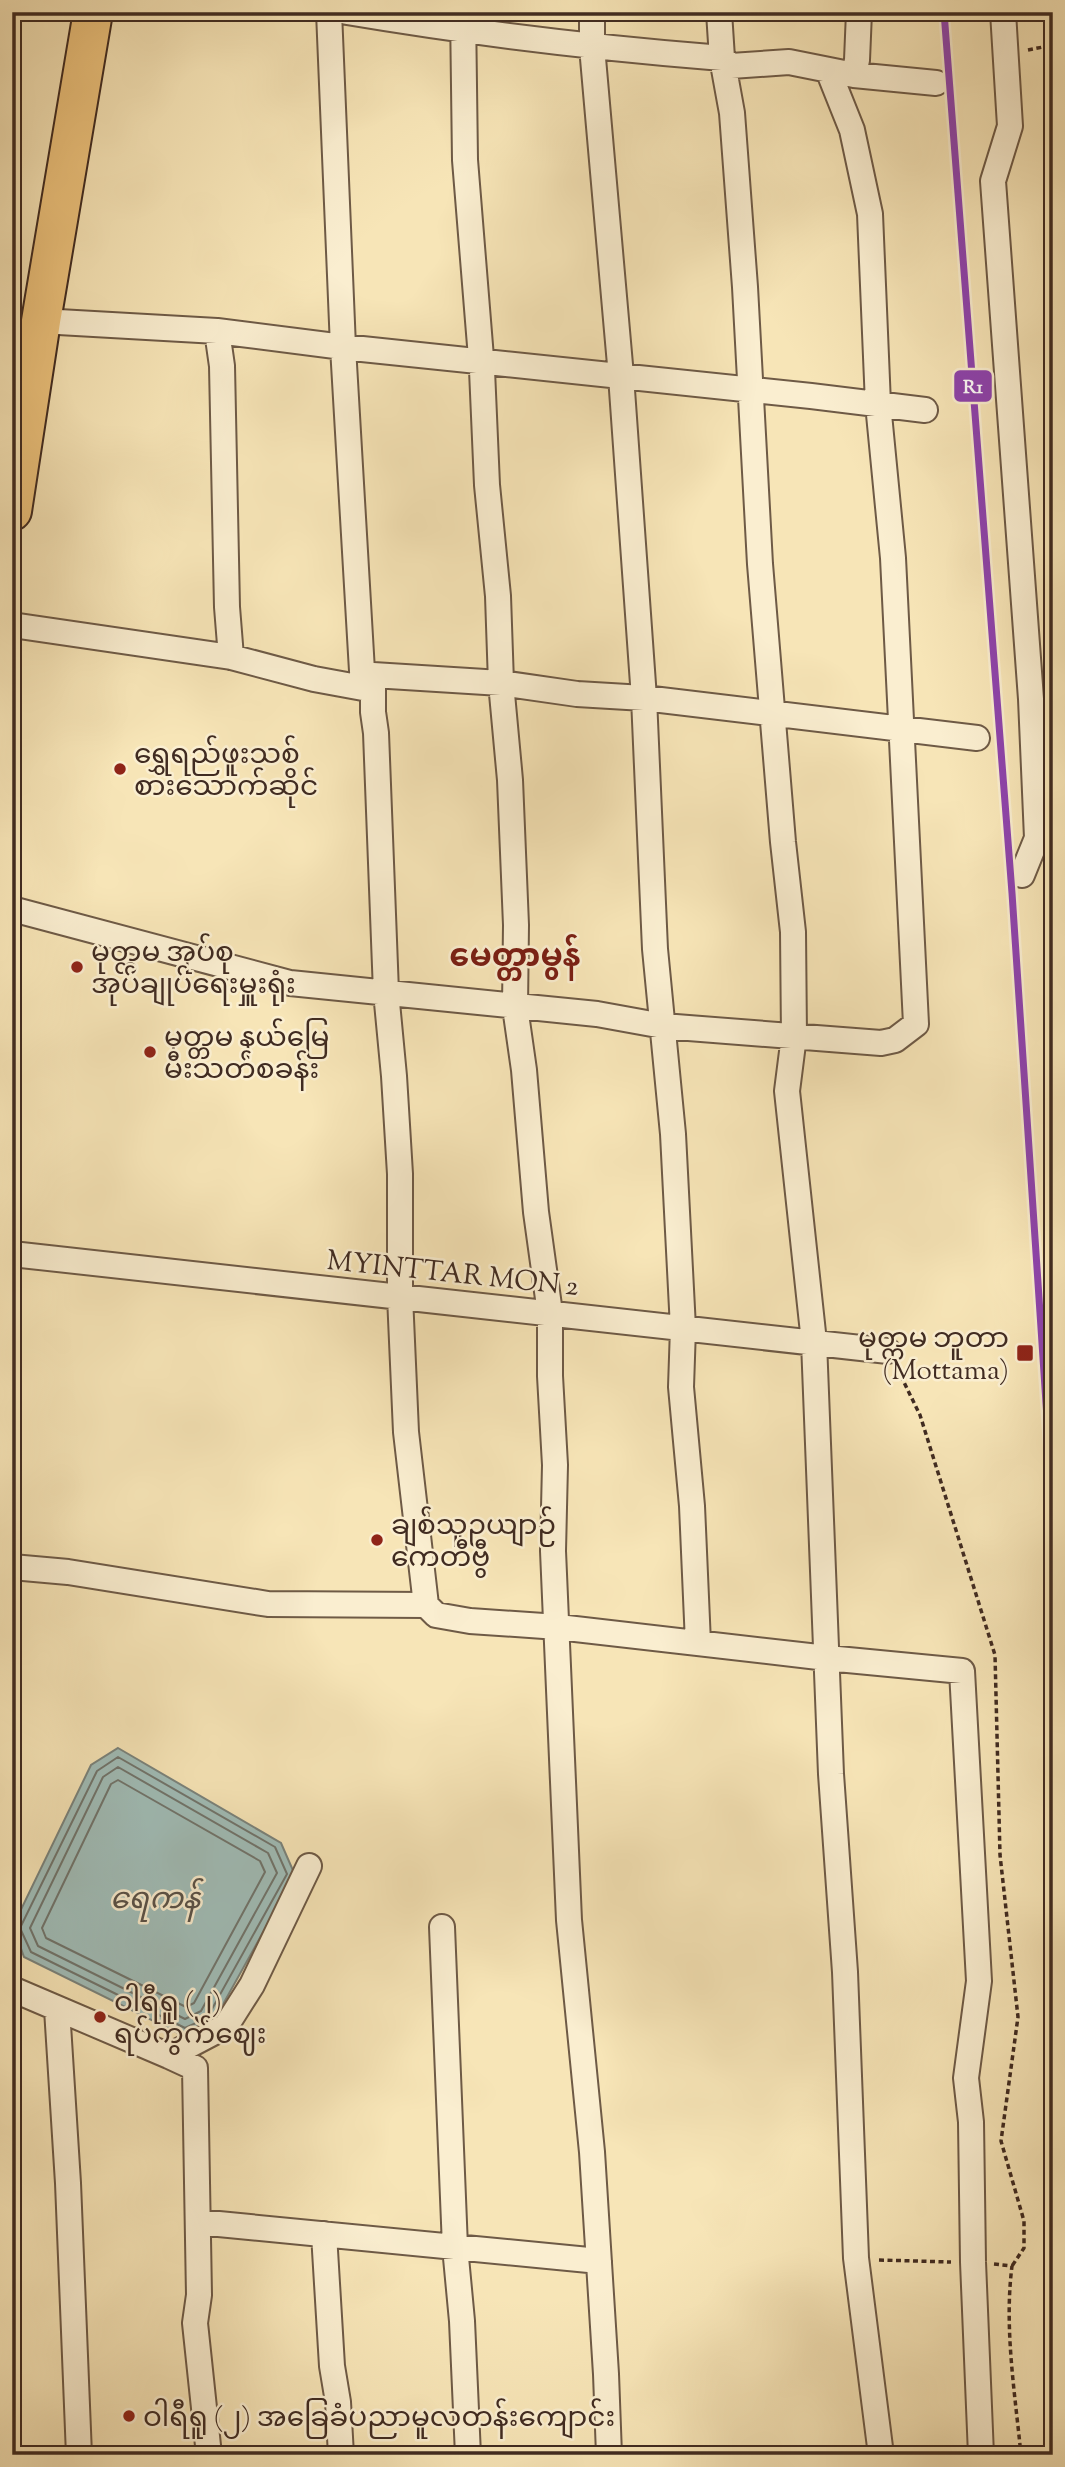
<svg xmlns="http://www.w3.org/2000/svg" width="1065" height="2467" font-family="'Sorts Mill Goudy','Noto Sans Myanmar',serif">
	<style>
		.water { fill: #a0bdb8; stroke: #7a837c; stroke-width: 2 }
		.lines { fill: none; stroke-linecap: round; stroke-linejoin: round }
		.shore { stroke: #70746c; stroke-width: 2 }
		.street-casing { stroke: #6e5a46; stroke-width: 28 }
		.highway-casing { stroke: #402b21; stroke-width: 42 }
		.path { stroke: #402b21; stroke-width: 3.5; stroke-dasharray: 5 3.5; stroke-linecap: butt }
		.street { stroke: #faeed0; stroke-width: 24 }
		.highway { stroke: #ecc27c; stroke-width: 38 }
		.rail-1-casing { stroke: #faeed0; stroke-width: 12 }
		.rail-1 { stroke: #8e44ad; stroke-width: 7 }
		.poi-dot { fill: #8f2418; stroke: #faeed0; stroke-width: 2.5 }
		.labels { text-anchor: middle; stroke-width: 5; stroke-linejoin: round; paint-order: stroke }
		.poi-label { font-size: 28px; fill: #402b21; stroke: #faeed0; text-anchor: start }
		.street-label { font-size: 28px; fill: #402b21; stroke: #faeed0 }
		.water-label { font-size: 30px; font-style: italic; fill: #585047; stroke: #faeed0 }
		.quarter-label { font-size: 32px; font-weight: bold; fill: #7a1f14; stroke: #faeed0 }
		.line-badge { stroke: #faeed0; stroke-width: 2.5 }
		.badge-label { font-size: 19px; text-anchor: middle; font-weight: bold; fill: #fff }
	</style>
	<rect width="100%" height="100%" fill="#f7e5b7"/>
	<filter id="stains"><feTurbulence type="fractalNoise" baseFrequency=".00286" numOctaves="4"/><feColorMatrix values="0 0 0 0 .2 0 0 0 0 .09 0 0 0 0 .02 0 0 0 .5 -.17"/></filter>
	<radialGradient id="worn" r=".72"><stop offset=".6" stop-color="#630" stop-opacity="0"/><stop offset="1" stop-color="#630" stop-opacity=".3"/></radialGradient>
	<!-- water -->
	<path class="water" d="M 118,1748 L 281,1843 L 295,1875 L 212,2024 L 184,2036 L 24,1957 L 13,1926 L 91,1765 Z"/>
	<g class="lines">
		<!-- shore -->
		<path class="shore" d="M 118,1757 L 275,1847 L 287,1874 L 207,2018 L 185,2028 L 31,1952 L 20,1928 L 97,1771 Z
			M 118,1767 L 268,1853 L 277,1873 L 201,2011 L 185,2019 L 38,1946 L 30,1928 L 103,1777 Z
			M 118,1780 L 260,1861 L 265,1872 L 194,2003 L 186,2007 L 46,1938 L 42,1928 L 111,1784 Z"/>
		<!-- street casing -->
		<g class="street-casing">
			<path id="street" d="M 329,12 L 343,347 L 363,688
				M 347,12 C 472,33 596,48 722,58 L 731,66 L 789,62 L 854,75 L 936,83
				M 463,12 L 465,160 L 482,370 L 487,485 L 498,596 L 501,683 L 577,694 L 644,698 L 655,949 L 673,1134 L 683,1328 L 681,1387 L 692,1506 L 698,1643
				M 592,12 L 592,47 L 621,376 L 644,698 L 977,738
				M 719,12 L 722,58 L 732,113 L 745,287 L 760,564 L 783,842 L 793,932 L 794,1036 L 787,1091 L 814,1342 L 831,1774 L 845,1972 L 856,2258 L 881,2455
				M 1003,12 L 1010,126 L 993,181 L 1031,699 L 1037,838 L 1022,875
				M 854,75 L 857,60 L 859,12
				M 41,321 L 217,331 L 343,347 L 811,396 L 925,410
				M 217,331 L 222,366 L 227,607 L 231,657
				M 12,625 L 231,657 L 314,679 L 363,688 L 372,677
				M 373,675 L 373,712 L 376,733 L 386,992 L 394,1076 L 400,1174 L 400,1296 L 406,1432 L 426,1605 L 436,1615 L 470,1621 L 558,1627 L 827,1658 L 962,1671 L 979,1981 L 966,2078 L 971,2122 L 973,2262 L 981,2455
				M 373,675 L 501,683 L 510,780 L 516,925 L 515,1007 L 524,1070 L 536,1212 L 550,1313 L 550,1376 L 555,1465 L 553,1551 L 569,1920 L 592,2152 L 606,2374 L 609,2455
				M 12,909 L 290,983 L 597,1014 L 663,1026 L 881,1043 L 895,1040 L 916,1024 L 893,558 L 878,404 L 870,214 L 852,130 L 828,70
				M 12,1254 L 888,1351
				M 12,1567 L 68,1572 L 268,1604 L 426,1605
				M 442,1927 L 455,2247 L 462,2321 L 468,2455
				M 12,1989 L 169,2056 L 226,2026 L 252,1985 L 309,1866
				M 57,2009 L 68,2183 L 79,2455
				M 169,2056 L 195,2068 L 199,2295 L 195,2323 L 209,2455
				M 198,2222 L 599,2261
				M 324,2234 L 332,2366 L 338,2402 L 341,2455"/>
		</g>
		<!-- highway casing -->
		<g class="highway-casing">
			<path id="highway" d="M 12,511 L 41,321 L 93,12"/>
		</g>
		<!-- path -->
		<path class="path" d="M 1028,50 L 1053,45
			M 897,1368 L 920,1415 L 995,1655 L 1000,1855 L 1018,2017 L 1001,2141 L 1024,2221 L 1024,2248 L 1012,2266
			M 879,2260 L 951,2262
			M 994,2264 L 1012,2266 C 1004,2328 1015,2393 1021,2455"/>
		<!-- street -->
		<use href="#street" class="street"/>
		<!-- highway -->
		<use href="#highway" class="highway"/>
		<!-- rail-1 casing -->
		<g class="rail-1-casing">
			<path id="rail-1" d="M 944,12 L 1012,893 L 1053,1508"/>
		</g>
		<!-- rail-1 -->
		<use href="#rail-1" class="rail-1"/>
	</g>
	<!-- markers -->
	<g class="poi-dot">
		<circle cx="120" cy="769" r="7"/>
		<circle cx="77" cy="967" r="7"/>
		<circle cx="150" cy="1052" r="7"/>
		<rect x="1016" y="1344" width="18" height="18" rx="3.5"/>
		<circle cx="377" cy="1540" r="7"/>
		<circle cx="100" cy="2017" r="7"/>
		<circle cx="129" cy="2416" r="7"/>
	</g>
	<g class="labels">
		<!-- poi labels -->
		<g class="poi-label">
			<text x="134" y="763">ရွှေရည်ဖူးသစ်<tspan x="134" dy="32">စားသောက်ဆိုင်</tspan></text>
			<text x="91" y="961">မုတ္တမ အုပ်စု<tspan x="91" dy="32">အုပ်ချုပ်ရေးမှူးရုံး</tspan></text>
			<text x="164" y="1046">မုတ္တမ နယ်မြေ<tspan x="164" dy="32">မီးသတ်စခန်း</tspan></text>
			<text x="1009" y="1347" text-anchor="end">မုတ္တမ ဘူတာ<tspan x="1009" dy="32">(Mottama)</tspan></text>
			<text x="391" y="1534">ချစ်သူဥယျာဉ်<tspan x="391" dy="32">ကေတီဗွီ</tspan></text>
			<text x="114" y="2011">ဝါရီရူ (၂)<tspan x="114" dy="32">ရပ်ကွက်ဈေး</tspan></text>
			<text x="143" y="2426">ဝါရီရူ (၂) အခြေခံပညာမူလတန်းကျောင်း</text>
		</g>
		<!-- street labels -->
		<g class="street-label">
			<text transform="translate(453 1272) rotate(6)" y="10">MYINTTAR MON 2</text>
		</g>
		<!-- water labels -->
		<g class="water-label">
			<text x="155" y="1908">ရေကန်</text>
		</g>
		<!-- quarter labels -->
		<g class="quarter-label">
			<text x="515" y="966">မေတ္တာမွန်</text>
		</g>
	</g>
	<rect class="line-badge" x="953" y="369" width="40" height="34" rx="7" fill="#8e44ad"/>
	<g class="badge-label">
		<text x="973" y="393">R1</text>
	</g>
	<!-- margin -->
	<rect width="1065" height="2467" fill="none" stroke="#f7e5b7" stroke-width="42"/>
	<rect x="14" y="14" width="1037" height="2439" fill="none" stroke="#402b21" stroke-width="3.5"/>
	<rect x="21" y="21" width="1023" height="2425" fill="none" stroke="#402b21" stroke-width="2"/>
	<rect width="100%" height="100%" filter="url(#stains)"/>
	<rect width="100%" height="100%" fill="url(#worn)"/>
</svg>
